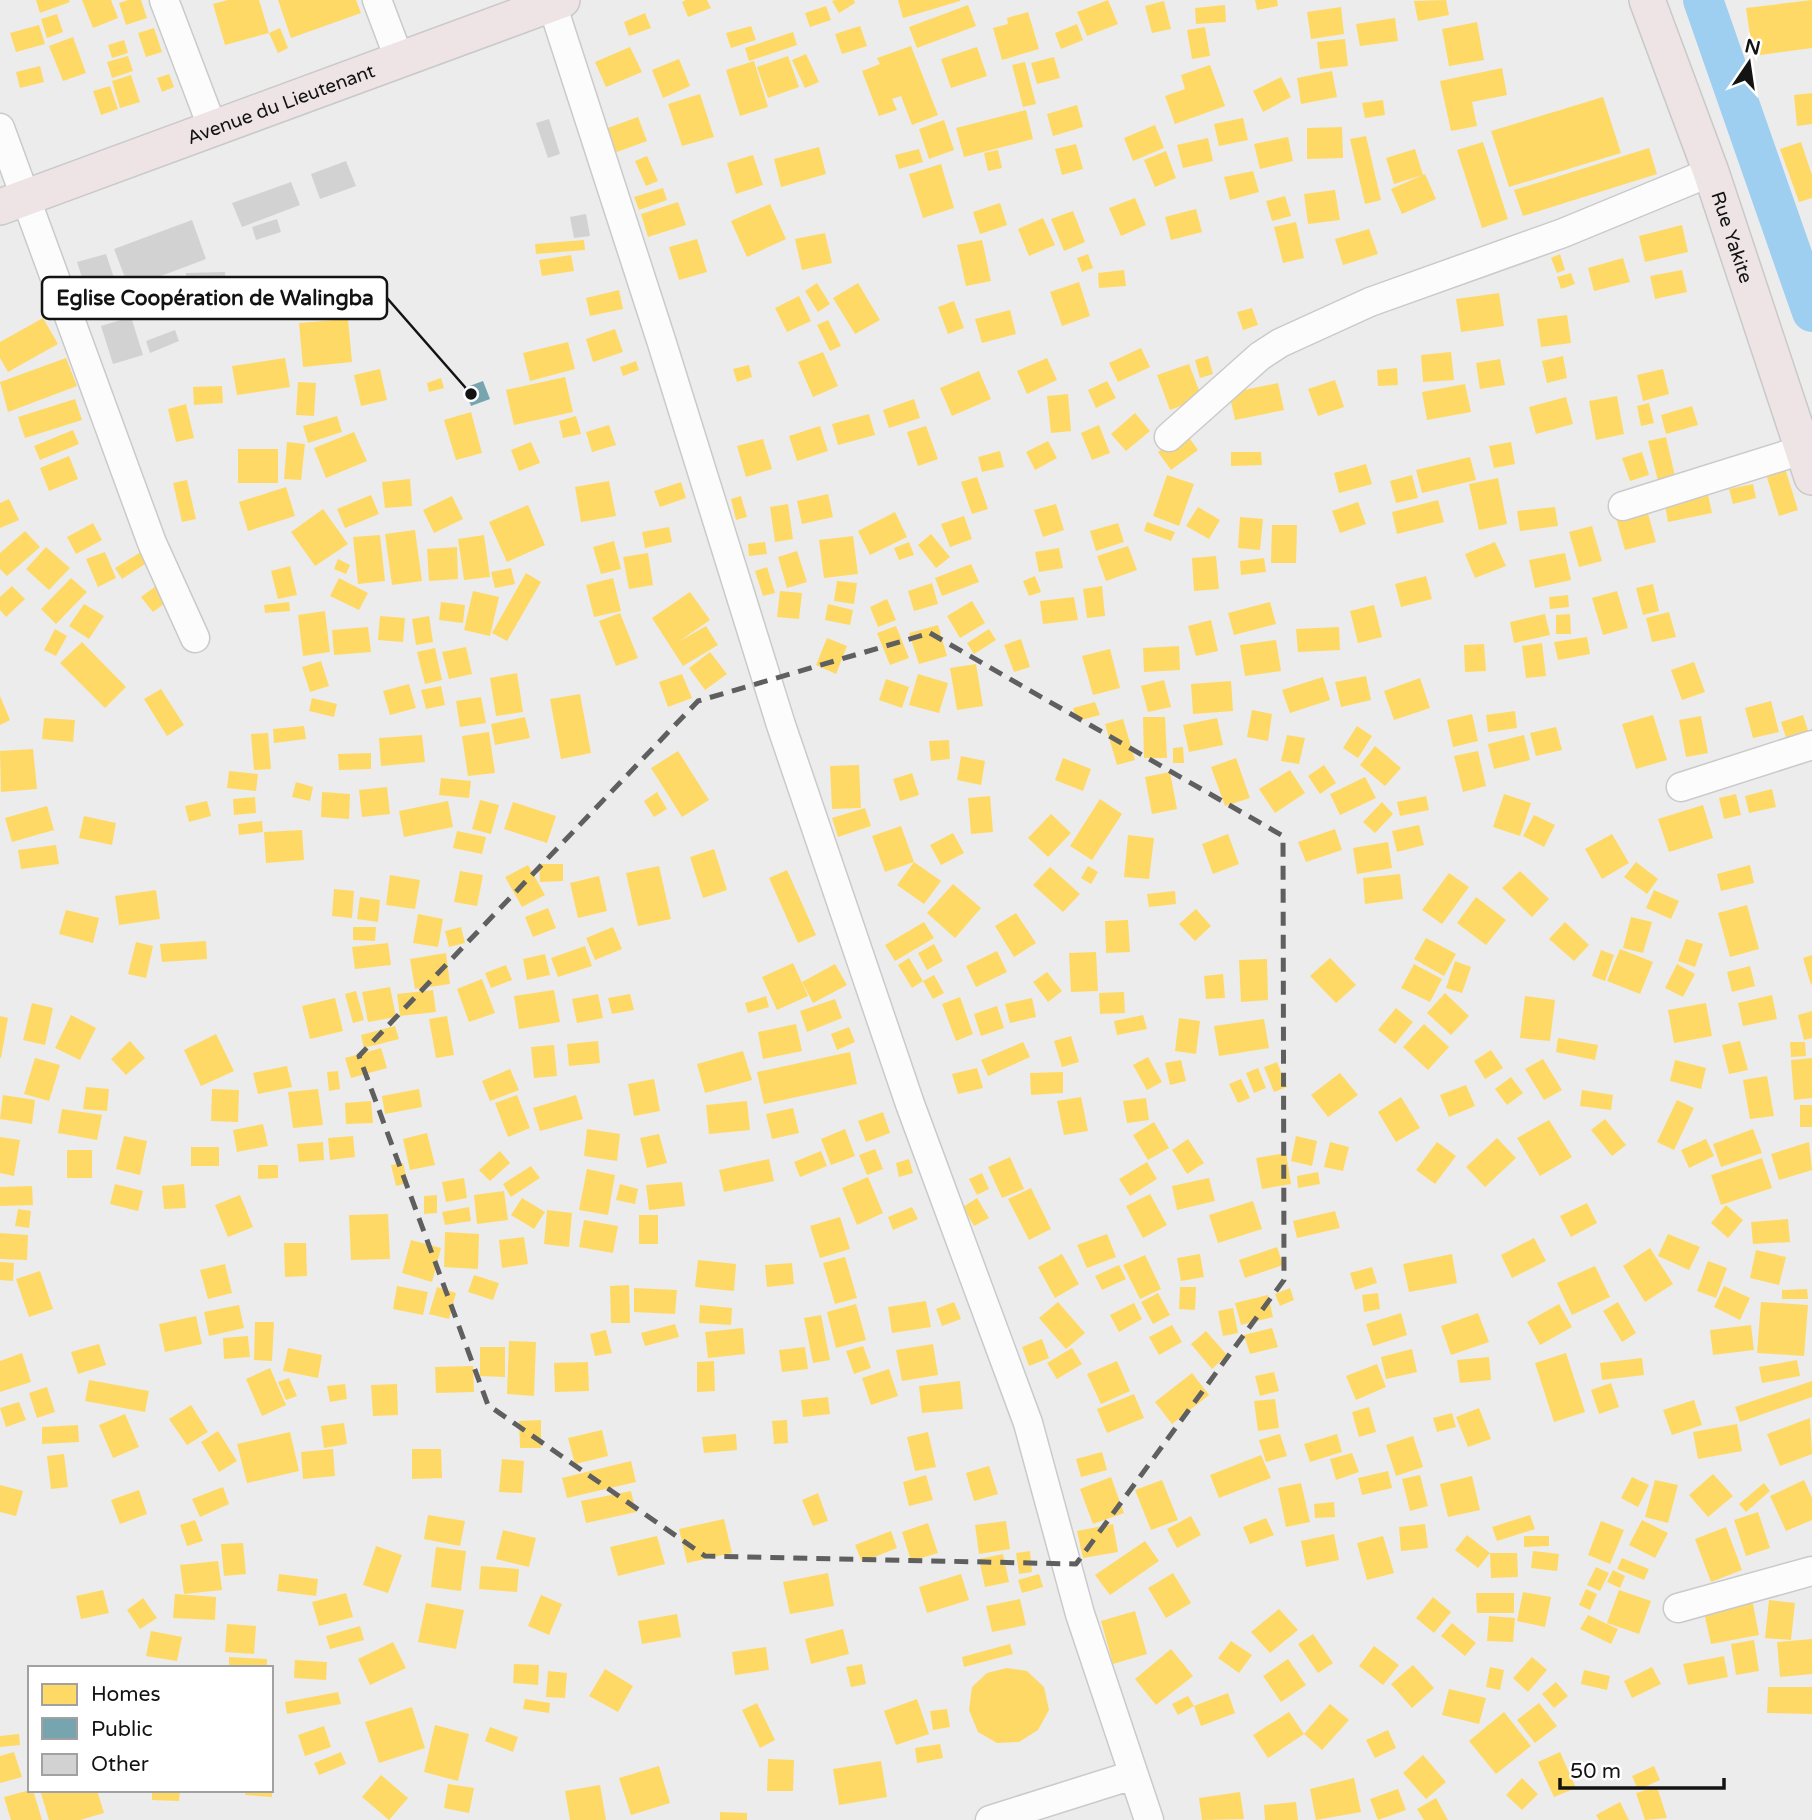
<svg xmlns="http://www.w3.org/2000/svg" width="1812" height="1820" font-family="'Varela Round',sans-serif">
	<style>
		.homes { fill: #ffd966 }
		.public { fill: #76a5af }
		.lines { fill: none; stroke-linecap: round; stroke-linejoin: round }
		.river { stroke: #9ecff0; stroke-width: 40 }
		.building { fill: #d2d2d2 }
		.minor-casing { stroke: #cacaca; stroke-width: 31 }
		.major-casing { stroke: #c9c9c9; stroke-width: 38 }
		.minor { stroke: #fcfcfc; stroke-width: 28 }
		.major { stroke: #eee4e5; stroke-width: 35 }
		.marked { fill: none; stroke: #5f5f5f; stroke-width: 5; stroke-dasharray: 14 9; stroke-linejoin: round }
		.labels { text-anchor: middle; stroke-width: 7; stroke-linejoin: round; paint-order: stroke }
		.street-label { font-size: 19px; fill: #131313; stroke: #fff }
		.leader { fill: none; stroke: #131313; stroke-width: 2.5 }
		.callout-dot { fill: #131313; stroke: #fff; stroke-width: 2.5 }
		.callout { fill: #fff; stroke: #131313; stroke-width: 2.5 }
		.callout-label { font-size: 21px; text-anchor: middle; font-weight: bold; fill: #131313 }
	</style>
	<rect width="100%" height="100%" fill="#ececec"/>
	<!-- homes -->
	<path class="homes" d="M 36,0 L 69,0 L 70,2 L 40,13 Z
		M 82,0 L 111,0 L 118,18 L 93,28 Z
		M 128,0 L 141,0 L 147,18 L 126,25 L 119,3 Z
		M 228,0 L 259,0 L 269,33 L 225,45 L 213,4 Z
		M 278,0 L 356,0 L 361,13 L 291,38 Z
		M 686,0 L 707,0 L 711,8 L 688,17 L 682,2 Z
		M 835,0 L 854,0 L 855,3 L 839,13 L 832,1 Z
		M 898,0 L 960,0 L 960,1 L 903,18 Z
		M 1108,0 L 1118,24 L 1087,36 L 1077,12 Z
		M 1255,0 L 1277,0 L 1278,6 L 1257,10 Z
		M 1446,0 L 1449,15 L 1418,21 L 1414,1 Z
		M 1812,0 L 1812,48 L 1753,56 L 1746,8 Z
		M 1164,1 L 1171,29 L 1152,33 L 1145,6 Z
		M 968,5 L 976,26 L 917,48 L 909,27 Z
		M 1225,5 L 1226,22 L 1196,24 L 1195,8 Z
		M 826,6 L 831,20 L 810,27 L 805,13 Z
		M 1341,7 L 1344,34 L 1311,39 L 1307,12 Z
		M 1028,12 L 1039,49 L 1002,60 L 993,28 L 1008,24 L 1007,18 Z
		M 645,13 L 651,28 L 629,36 L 624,22 Z
		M 57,14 L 63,32 L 47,38 L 41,19 Z
		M 1395,18 L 1398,41 L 1360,46 L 1356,24 Z
		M 1477,22 L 1484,60 L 1449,66 L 1442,29 Z
		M 1077,24 L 1083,40 L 1061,49 L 1055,33 Z
		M 39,25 L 45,44 L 16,52 L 10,33 Z
		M 751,26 L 756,40 L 731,48 L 726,33 Z
		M 860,26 L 867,46 L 842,54 L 835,34 Z
		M 1205,27 L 1210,56 L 1192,59 L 1187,30 Z
		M 154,28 L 162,52 L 146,57 L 138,33 Z
		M 280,28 L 288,48 L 278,53 L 269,33 Z
		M 793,32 L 797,45 L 749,61 L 745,48 Z
		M 73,37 L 86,73 L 63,81 L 49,46 Z
		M 1345,39 L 1348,66 L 1320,69 L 1317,42 Z
		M 124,40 L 128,53 L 112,58 L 108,45 Z
		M 911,46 L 938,115 L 912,125 L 901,96 L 892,99 L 897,110 L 879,116 L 862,71 L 880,64 L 877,58 Z
		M 630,47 L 642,72 L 606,87 L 595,62 Z
		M 977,47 L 987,76 L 951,88 L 941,59 Z
		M 806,54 L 819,82 L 805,88 L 792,60 Z
		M 128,56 L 133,71 L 112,78 L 107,62 Z
		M 788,56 L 799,87 L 768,98 L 757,67 Z
		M 1054,57 L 1060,78 L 1037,84 L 1031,63 Z
		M 679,59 L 690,86 L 663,98 L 652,70 Z
		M 754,61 L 768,107 L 740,116 L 726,70 Z
		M 1025,62 L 1036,104 L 1023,107 L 1012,65 Z
		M 1210,65 L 1225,106 L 1175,124 L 1165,96 L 1185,89 L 1181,75 Z
		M 40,66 L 44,82 L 20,88 L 16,72 Z
		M 1502,68 L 1507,95 L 1472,102 L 1477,126 L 1451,131 L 1440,81 Z
		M 1332,71 L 1337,97 L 1301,104 L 1297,78 Z
		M 169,74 L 174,87 L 162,92 L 157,78 Z
		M 131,75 L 140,102 L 120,108 L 112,81 Z
		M 1281,77 L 1291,97 L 1263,112 L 1253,91 Z
		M 110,86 L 118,109 L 101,115 L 93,91 Z
		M 1812,93 L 1812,124 L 1797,126 L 1794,95 Z
		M 700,94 L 714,137 L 682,146 L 668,104 Z
		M 1603,97 L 1621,153 L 1509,187 L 1491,131 Z
		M 1383,100 L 1385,115 L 1365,118 L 1362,103 Z
		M 1077,105 L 1083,127 L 1053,136 L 1047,114 Z
		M 1026,110 L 1033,139 L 964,157 L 956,128 Z
		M 638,117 L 647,141 L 614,153 L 605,129 Z
		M 1243,118 L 1248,140 L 1219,146 L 1214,124 Z
		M 944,120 L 954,150 L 929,159 L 919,129 Z
		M 1155,125 L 1164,148 L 1133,161 L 1124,138 Z
		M 1342,127 L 1343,158 L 1307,159 L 1307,128 Z
		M 1366,136 L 1381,200 L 1365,204 L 1350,139 Z
		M 1288,137 L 1293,161 L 1260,169 L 1254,144 Z
		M 1208,138 L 1213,161 L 1183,168 L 1177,145 Z
		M 1483,142 L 1508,219 L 1482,228 L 1457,150 Z
		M 1801,142 L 1812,175 L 1812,198 L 1799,202 L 1780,149 Z
		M 1076,144 L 1083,169 L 1062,175 L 1055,149 Z
		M 819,147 L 826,174 L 781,187 L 774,159 Z
		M 1649,148 L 1657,174 L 1523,216 L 1514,190 Z
		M 919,149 L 923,162 L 899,169 L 895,155 Z
		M 1415,149 L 1423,175 L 1394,184 L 1386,158 Z
		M 998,150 L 1002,168 L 988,171 L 984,153 Z
		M 1166,151 L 1176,178 L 1155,187 L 1144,160 Z
		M 753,155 L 763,185 L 736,194 L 727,163 Z
		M 647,156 L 658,181 L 646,186 L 635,161 Z
		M 941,164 L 954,208 L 923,218 L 909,174 Z
		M 1253,171 L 1259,192 L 1230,200 L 1224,177 Z
		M 1425,174 L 1436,199 L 1402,214 L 1391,189 Z
		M 663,188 L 667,200 L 639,210 L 634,197 Z
		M 1335,190 L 1340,220 L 1308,224 L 1304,194 Z
		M 1285,196 L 1291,216 L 1272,221 L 1266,201 Z
		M 1135,198 L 1146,225 L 1121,236 L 1109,208 Z
		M 678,202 L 686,225 L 648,237 L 641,214 Z
		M 1000,203 L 1007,225 L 980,234 L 973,212 Z
		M 770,204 L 786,239 L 747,257 L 731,221 Z
		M 1196,209 L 1202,232 L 1171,240 L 1165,217 Z
		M 1073,211 L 1085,242 L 1064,251 L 1051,219 Z
		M 1043,218 L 1055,245 L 1029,256 L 1018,229 Z
		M 1296,222 L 1304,258 L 1283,263 L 1274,227 Z
		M 1682,225 L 1688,252 L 1645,262 L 1639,236 Z
		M 1369,229 L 1378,254 L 1343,265 L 1335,239 Z
		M 825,233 L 832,263 L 802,270 L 795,239 Z
		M 697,239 L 707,272 L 679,280 L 669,247 Z
		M 584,240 L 585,250 L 536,254 L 535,244 Z
		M 982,240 L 991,281 L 966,286 L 957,245 Z
		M 1088,254 L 1093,268 L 1082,272 L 1077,258 Z
		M 1560,254 L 1565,270 L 1557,273 L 1551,258 Z
		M 571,255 L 574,271 L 542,276 L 539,260 Z
		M 1623,258 L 1630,282 L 1594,291 L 1588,268 Z
		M 1124,270 L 1126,286 L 1099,288 L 1098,273 Z
		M 1682,270 L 1687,292 L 1655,299 L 1650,276 Z
		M 1571,273 L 1575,284 L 1561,289 L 1557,277 Z
		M 1079,282 L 1090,316 L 1062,326 L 1050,292 Z
		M 817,283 L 830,304 L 818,312 L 805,291 Z
		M 858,283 L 880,320 L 855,334 L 833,298 Z
		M 619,290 L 623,309 L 590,316 L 586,298 Z
		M 1499,293 L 1504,326 L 1461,332 L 1456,299 Z
		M 799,296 L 811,321 L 787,332 L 775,308 Z
		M 954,301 L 964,328 L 948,334 L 938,307 Z
		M 1252,308 L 1258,325 L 1243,330 L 1237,312 Z
		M 1010,310 L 1016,334 L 982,343 L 975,319 Z
		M 1567,315 L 1571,343 L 1541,347 L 1537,319 Z
		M 43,318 L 58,344 L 8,372 L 0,358 L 0,342 Z
		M 348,319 L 352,362 L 303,367 L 299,323 Z
		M 828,320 L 841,346 L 830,351 L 817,325 Z
		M 615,329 L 623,352 L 593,362 L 586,339 Z
		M 568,342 L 575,369 L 530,381 L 523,353 Z
		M 1141,348 L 1150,367 L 1118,382 L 1109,363 Z
		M 823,352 L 838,386 L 813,397 L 798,362 Z
		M 1451,352 L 1454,380 L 1423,382 L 1421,355 Z
		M 1208,356 L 1213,374 L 1200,378 L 1195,360 Z
		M 1563,356 L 1567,378 L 1547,383 L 1542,361 Z
		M 66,358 L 77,386 L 8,412 L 0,382 Z
		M 285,358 L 290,387 L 237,395 L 232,366 Z
		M 1047,358 L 1057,380 L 1027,394 L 1017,371 Z
		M 1500,359 L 1505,385 L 1480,389 L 1476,363 Z
		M 636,361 L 639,370 L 623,376 L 620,367 Z
		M 1189,364 L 1202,398 L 1170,410 L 1157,375 Z
		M 749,365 L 752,377 L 737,382 L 733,369 Z
		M 1397,368 L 1398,385 L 1378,386 L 1377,370 Z
		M 380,369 L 387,400 L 361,406 L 354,375 Z
		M 1663,369 L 1669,394 L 1643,401 L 1637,375 Z
		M 979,371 L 991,399 L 952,416 L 940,388 Z
		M 565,377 L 573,412 L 514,425 L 506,390 Z
		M 441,378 L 444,388 L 429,392 L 427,383 Z
		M 1335,380 L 1344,407 L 1318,416 L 1308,389 Z
		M 1107,381 L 1116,398 L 1096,408 L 1088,390 Z
		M 298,382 L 316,383 L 314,416 L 296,415 Z
		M 1278,383 L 1284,410 L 1235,420 L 1229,393 Z
		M 1465,384 L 1471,412 L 1427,420 L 1422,392 Z
		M 222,386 L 223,403 L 194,405 L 193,387 Z
		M 1068,394 L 1071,431 L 1051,433 L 1047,396 Z
		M 1617,396 L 1624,434 L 1596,440 L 1589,401 Z
		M 1566,397 L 1573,424 L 1536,434 L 1529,407 Z
		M 75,399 L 82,420 L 25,438 L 18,417 Z
		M 914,399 L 920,418 L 889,428 L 883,410 Z
		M 1649,403 L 1654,423 L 1641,426 L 1637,406 Z
		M 186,404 L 194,438 L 176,442 L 168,409 Z
		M 1692,406 L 1698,425 L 1666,434 L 1661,415 Z
		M 471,412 L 482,453 L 456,460 L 444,420 Z
		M 1135,413 L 1150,431 L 1126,451 L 1111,434 Z
		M 869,414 L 875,435 L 838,445 L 832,424 Z
		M 337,416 L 342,432 L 308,443 L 303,426 Z
		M 576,416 L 581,434 L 563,438 L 559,421 Z
		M 609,425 L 616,445 L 592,452 L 586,432 Z
		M 1099,425 L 1110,453 L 1092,460 L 1081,433 Z
		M 820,426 L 828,451 L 797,461 L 789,436 Z
		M 926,426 L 938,459 L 918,466 L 907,432 Z
		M 73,430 L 79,444 L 40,460 L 34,446 Z
		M 354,432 L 367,461 L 326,478 L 314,448 Z
		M 1185,432 L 1198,450 L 1171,470 L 1158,452 Z
		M 1666,437 L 1677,485 L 1660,489 L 1648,441 Z
		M 763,439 L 772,469 L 746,477 L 737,446 Z
		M 1048,441 L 1057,458 L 1035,470 L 1026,452 Z
		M 287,442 L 305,444 L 301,480 L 284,479 Z
		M 531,442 L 540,463 L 519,471 L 511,450 Z
		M 1511,442 L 1515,464 L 1494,468 L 1489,446 Z
		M 238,449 L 278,449 L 278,483 L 238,483 Z
		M 1000,451 L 1004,467 L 982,472 L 978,457 Z
		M 1231,452 L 1261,452 L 1262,465 L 1231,466 Z
		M 1642,452 L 1649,475 L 1630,481 L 1622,458 Z
		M 69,456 L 78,479 L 49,491 L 40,468 Z
		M 1470,457 L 1476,480 L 1422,493 L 1416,470 Z
		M 1366,464 L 1372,484 L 1339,493 L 1334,473 Z
		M 1784,465 L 1798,510 L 1779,516 L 1765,471 Z
		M 1167,475 L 1194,484 L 1179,526 L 1153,516 Z
		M 1412,475 L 1418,498 L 1396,503 L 1390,481 Z
		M 977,477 L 988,509 L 972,514 L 961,482 Z
		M 1498,478 L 1507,524 L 1479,530 L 1469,484 Z
		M 410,479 L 412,506 L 385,508 L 382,482 Z
		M 187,480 L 196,519 L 182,522 L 173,483 Z
		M 609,481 L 616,516 L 581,522 L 575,487 Z
		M 681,482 L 686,498 L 660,507 L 654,491 Z
		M 1753,484 L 1756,498 L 1733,504 L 1729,489 Z
		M 286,487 L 295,516 L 248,531 L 239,502 Z
		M 1707,490 L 1712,513 L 1668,522 L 1664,499 Z
		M 828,494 L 833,517 L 802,524 L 797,501 Z
		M 371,495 L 379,514 L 345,528 L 337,509 Z
		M 452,496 L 463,519 L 434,533 L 423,510 Z
		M 741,496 L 747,517 L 736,520 L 731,499 Z
		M 9,499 L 19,520 L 0,528 L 0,503 Z
		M 1438,500 L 1444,522 L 1397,534 L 1392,512 Z
		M 1358,502 L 1366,524 L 1340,533 L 1332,511 Z
		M 788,504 L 793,539 L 775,542 L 770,507 Z
		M 1056,504 L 1064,530 L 1043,537 L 1034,510 Z
		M 528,505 L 545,545 L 507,562 L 489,522 Z
		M 1198,507 L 1220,520 L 1209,539 L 1186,526 Z
		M 1555,507 L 1558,526 L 1520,531 L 1517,511 Z
		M 323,509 L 348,544 L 315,566 L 291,532 Z
		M 1647,510 L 1656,542 L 1625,550 L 1616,518 Z
		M 895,512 L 907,537 L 870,555 L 858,531 Z
		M 964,516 L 972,539 L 950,547 L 941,524 Z
		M 1240,517 L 1263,519 L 1260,550 L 1238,548 Z
		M 1147,522 L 1175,532 L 1171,541 L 1144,531 Z
		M 93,523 L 102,540 L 76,554 L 67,537 Z
		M 1118,523 L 1124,542 L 1096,551 L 1090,531 Z
		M 1272,525 L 1297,525 L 1296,563 L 1271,563 Z
		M 1592,526 L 1602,561 L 1579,567 L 1569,532 Z
		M 669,527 L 672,542 L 645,548 L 642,532 Z
		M 415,530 L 422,581 L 392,585 L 385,534 Z
		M 25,531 L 40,547 L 7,576 L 0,569 L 0,553 Z
		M 931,534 L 950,557 L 936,568 L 918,545 Z
		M 380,535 L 385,581 L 358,584 L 353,537 Z
		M 484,535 L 490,577 L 464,580 L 458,539 Z
		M 853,536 L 858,574 L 824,578 L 819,540 Z
		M 614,541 L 621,569 L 601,574 L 593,547 Z
		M 765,542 L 767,554 L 749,556 L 748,544 Z
		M 909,542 L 914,555 L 899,560 L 894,548 Z
		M 1495,542 L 1506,566 L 1475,578 L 1465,554 Z
		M 1128,546 L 1137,570 L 1106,581 L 1097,556 Z
		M 46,547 L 70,568 L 49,590 L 26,569 Z
		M 457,547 L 458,579 L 429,581 L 427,549 Z
		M 1059,548 L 1063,568 L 1039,572 L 1035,552 Z
		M 797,551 L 807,582 L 787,588 L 778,557 Z
		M 105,552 L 116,578 L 98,587 L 86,559 Z
		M 141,552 L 148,562 L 122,579 L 115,568 Z
		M 648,553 L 653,585 L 629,589 L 623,557 Z
		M 1565,553 L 1571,580 L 1535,588 L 1529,560 Z
		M 1216,556 L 1219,589 L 1194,591 L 1192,558 Z
		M 1264,558 L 1266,572 L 1241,575 L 1240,561 Z
		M 338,559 L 350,565 L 346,574 L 334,569 Z
		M 971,564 L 979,582 L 942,596 L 935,578 Z
		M 290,566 L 297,595 L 278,599 L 271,571 Z
		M 767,567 L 775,593 L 763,596 L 755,571 Z
		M 511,568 L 515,584 L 495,588 L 491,572 Z
		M 526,573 L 541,582 L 507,641 L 492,633 Z
		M 1035,576 L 1041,592 L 1029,596 L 1023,581 Z
		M 1426,576 L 1432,599 L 1401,607 L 1395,584 Z
		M 71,578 L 87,592 L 56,624 L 41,609 Z
		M 339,578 L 368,593 L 359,610 L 330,596 Z
		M 613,578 L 621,611 L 594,617 L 586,585 Z
		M 837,581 L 857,583 L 854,604 L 834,601 Z
		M 160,583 L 172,598 L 153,612 L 141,597 Z
		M 932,583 L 938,604 L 914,611 L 908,591 Z
		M 1653,584 L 1659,611 L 1643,615 L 1636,588 Z
		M 12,586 L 25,599 L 6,617 L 0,610 L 0,597 Z
		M 1102,586 L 1105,616 L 1087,618 L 1083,589 Z
		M 473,591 L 499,597 L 490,636 L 464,630 Z
		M 780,591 L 802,593 L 799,619 L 777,617 Z
		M 1617,591 L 1628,628 L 1603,635 L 1592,598 Z
		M 690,592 L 710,620 L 678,642 L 706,626 L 718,645 L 683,666 L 652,618 Z
		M 1568,595 L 1569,607 L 1550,609 L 1549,597 Z
		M 1074,597 L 1078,620 L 1043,624 L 1040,601 Z
		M 887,599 L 896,620 L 878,627 L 870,607 Z
		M 972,601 L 985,623 L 960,638 L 947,616 Z
		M 289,602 L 290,611 L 265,613 L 264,605 Z
		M 441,602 L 465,605 L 463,623 L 439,620 Z
		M 1270,602 L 1276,624 L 1234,635 L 1228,613 Z
		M 84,604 L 104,616 L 89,639 L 69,626 Z
		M 828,604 L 853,610 L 850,625 L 825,620 Z
		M 1374,605 L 1382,637 L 1358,643 L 1350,611 Z
		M 325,611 L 330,652 L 303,656 L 298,615 Z
		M 1669,612 L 1676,637 L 1652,642 L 1646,618 Z
		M 620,613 L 638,658 L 616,666 L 599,621 Z
		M 1545,614 L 1550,635 L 1514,643 L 1510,622 Z
		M 1570,614 L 1571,634 L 1556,634 L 1556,615 Z
		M 380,616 L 405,618 L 403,642 L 378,640 Z
		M 429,616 L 433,642 L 416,645 L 412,619 Z
		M 1211,620 L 1218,651 L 1196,656 L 1188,626 Z
		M 938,625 L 947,656 L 919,664 L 909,633 Z
		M 896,626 L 909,658 L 890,665 L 877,633 Z
		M 368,627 L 371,652 L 334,655 L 332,630 Z
		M 1339,627 L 1340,650 L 1298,652 L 1296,629 Z
		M 55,629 L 67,636 L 56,656 L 44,650 Z
		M 989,629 L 996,640 L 974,654 L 967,643 Z
		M 1587,637 L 1590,654 L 1558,660 L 1554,642 Z
		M 827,638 L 847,646 L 836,674 L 816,665 Z
		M 1021,639 L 1030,667 L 1014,672 L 1004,645 Z
		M 1276,640 L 1281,671 L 1245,676 L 1240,645 Z
		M 82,642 L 126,687 L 105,708 L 60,663 Z
		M 1542,643 L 1546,676 L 1526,678 L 1522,646 Z
		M 1484,644 L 1486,671 L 1465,672 L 1464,645 Z
		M 1179,646 L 1180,670 L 1144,672 L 1143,648 Z
		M 466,647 L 472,674 L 449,679 L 442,652 Z
		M 435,648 L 442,680 L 425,684 L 417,652 Z
		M 1110,649 L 1120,688 L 1093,695 L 1082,656 Z
		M 710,652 L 727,674 L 705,690 L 689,668 Z
		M 321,661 L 329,686 L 310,692 L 302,667 Z
		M 1694,662 L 1705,692 L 1682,700 L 1671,670 Z
		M 976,664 L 983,706 L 957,710 L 950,668 Z
		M 517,673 L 523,712 L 496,716 L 490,678 Z
		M 682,674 L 692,698 L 668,707 L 659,682 Z
		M 918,674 L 948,683 L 939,713 L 909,705 Z
		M 1366,676 L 1371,700 L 1341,707 L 1335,682 Z
		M 1323,677 L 1330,700 L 1290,713 L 1282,690 Z
		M 1420,678 L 1430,708 L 1394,720 L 1384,691 Z
		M 886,679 L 909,687 L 902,708 L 879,700 Z
		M 1164,680 L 1171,707 L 1148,712 L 1141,686 Z
		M 1231,681 L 1233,711 L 1193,714 L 1191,684 Z
		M 409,684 L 416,708 L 390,715 L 383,691 Z
		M 441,686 L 445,705 L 426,709 L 421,690 Z
		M 161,689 L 184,725 L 167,736 L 144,699 Z
		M 580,694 L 591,753 L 561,759 L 550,699 Z
		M 0,696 L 10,720 L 0,725 Z
		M 481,697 L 486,723 L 460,727 L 456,701 Z
		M 312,698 L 337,704 L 334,717 L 309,711 Z
		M 1771,701 L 1779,732 L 1753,738 L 1745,708 Z
		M 1095,702 L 1100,715 L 1077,721 L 1073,708 Z
		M 1252,710 L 1272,714 L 1268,741 L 1247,737 Z
		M 1515,711 L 1517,728 L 1488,732 L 1486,715 Z
		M 1472,714 L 1478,741 L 1453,747 L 1447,720 Z
		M 1653,715 L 1667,760 L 1636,769 L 1622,724 Z
		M 1803,715 L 1810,737 L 1788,744 L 1781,722 Z
		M 1701,716 L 1708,753 L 1686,757 L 1679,720 Z
		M 525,717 L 530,738 L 495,745 L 491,724 Z
		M 1143,717 L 1165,717 L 1167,758 L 1144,758 Z
		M 44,718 L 75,720 L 73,742 L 42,739 Z
		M 1217,718 L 1223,745 L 1189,752 L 1183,725 Z
		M 1123,719 L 1135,760 L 1117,765 L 1105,724 Z
		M 304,726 L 306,739 L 274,743 L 273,729 Z
		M 1357,726 L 1372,736 L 1358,758 L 1343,748 Z
		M 1556,727 L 1562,750 L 1536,756 L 1530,733 Z
		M 489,732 L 495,773 L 468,776 L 462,736 Z
		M 268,733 L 271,769 L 254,770 L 251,734 Z
		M 422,735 L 425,762 L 381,766 L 379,738 Z
		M 1287,735 L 1305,738 L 1299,764 L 1281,761 Z
		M 1524,735 L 1530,760 L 1494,769 L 1488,744 Z
		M 949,740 L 950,759 L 931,761 L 929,741 Z
		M 1375,746 L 1401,768 L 1385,786 L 1360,765 Z
		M 1183,747 L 1184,763 L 1173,763 L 1173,748 Z
		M 33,749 L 37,789 L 1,792 L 0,751 Z
		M 678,751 L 709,800 L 682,817 L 651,768 Z
		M 1478,751 L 1486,786 L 1463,792 L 1454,756 Z
		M 371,753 L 371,769 L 339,770 L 338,754 Z
		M 961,756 L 985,761 L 981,785 L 957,780 Z
		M 1063,758 L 1091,769 L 1083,791 L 1055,780 Z
		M 1236,758 L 1250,798 L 1225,806 L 1211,767 Z
		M 859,765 L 861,808 L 832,809 L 830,766 Z
		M 1324,765 L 1336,783 L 1320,794 L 1308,776 Z
		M 1290,770 L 1305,793 L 1275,813 L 1259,789 Z
		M 229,771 L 258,774 L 256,791 L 227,788 Z
		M 1170,772 L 1177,809 L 1152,814 L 1145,777 Z
		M 912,773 L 919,795 L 900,801 L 893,779 Z
		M 1365,777 L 1376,798 L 1340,815 L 1330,794 Z
		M 441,778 L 471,781 L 469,798 L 439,795 Z
		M 296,782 L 313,787 L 310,801 L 292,797 Z
		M 387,787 L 390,814 L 362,817 L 359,790 Z
		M 1772,789 L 1776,807 L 1749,813 L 1745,796 Z
		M 322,792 L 350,794 L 349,819 L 321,817 Z
		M 657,792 L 667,809 L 654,817 L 644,801 Z
		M 1504,794 L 1531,803 L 1520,836 L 1493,827 Z
		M 1736,794 L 1741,815 L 1724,819 L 1719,798 Z
		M 990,796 L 993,832 L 971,834 L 968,798 Z
		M 1426,796 L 1429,810 L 1400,816 L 1397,802 Z
		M 255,797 L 256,813 L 234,815 L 233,799 Z
		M 1100,799 L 1122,814 L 1092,860 L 1070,846 Z
		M 480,800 L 499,805 L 491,834 L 472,829 Z
		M 207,801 L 211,816 L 189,822 L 185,806 Z
		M 448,801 L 453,827 L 404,837 L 399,811 Z
		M 513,802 L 556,816 L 547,843 L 504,829 Z
		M 1382,802 L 1393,814 L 1375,833 L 1363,822 Z
		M 1703,805 L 1713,838 L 1669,852 L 1658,819 Z
		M 47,806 L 54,830 L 12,842 L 5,818 Z
		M 865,808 L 871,826 L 838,837 L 832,818 Z
		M 1051,814 L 1071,833 L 1048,857 L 1028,838 Z
		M 1534,815 L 1555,825 L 1544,847 L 1523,836 Z
		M 84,816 L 116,823 L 112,845 L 79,838 Z
		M 262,821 L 263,832 L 239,835 L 238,824 Z
		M 1419,825 L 1424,845 L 1397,852 L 1392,831 Z
		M 901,826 L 914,862 L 941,881 L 924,904 L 897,885 L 914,862 L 885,872 L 872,836 Z
		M 1335,829 L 1342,850 L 1306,862 L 1298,842 Z
		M 302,830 L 304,860 L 266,863 L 264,832 Z
		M 457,831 L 486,837 L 482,854 L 453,848 Z
		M 953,833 L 964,853 L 941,865 L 930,845 Z
		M 1228,834 L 1239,864 L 1213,874 L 1202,844 Z
		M 1612,834 L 1629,863 L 1602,879 L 1585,849 Z
		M 1128,835 L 1154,838 L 1149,879 L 1124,877 Z
		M 1388,842 L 1392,868 L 1357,874 L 1353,848 Z
		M 56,845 L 59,864 L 21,869 L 18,850 Z
		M 714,849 L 727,890 L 703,898 L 690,857 Z
		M 1636,862 L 1658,879 L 1647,894 L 1624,877 Z
		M 539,864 L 563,864 L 563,881 L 540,882 Z
		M 528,865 L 545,895 L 522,907 L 505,877 Z
		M 1750,865 L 1754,883 L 1721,891 L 1717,874 Z
		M 659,866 L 671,919 L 638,926 L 626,873 Z
		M 1088,866 L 1098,872 L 1091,884 L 1081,878 Z
		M 1050,867 L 1080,894 L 1063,912 L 1033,885 Z
		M 787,870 L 816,935 L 798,943 L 769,878 Z
		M 460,871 L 483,875 L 477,906 L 454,902 Z
		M 1520,871 L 1549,899 L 1532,917 L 1502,888 Z
		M 1449,873 L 1469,887 L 1442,924 L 1422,910 Z
		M 1400,874 L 1403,899 L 1365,904 L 1363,878 Z
		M 390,875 L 420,880 L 415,909 L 386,905 Z
		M 599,876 L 607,911 L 578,918 L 570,883 Z
		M 953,884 L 981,908 L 955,938 L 927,913 Z
		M 334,889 L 354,891 L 352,918 L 332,916 Z
		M 156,890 L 160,919 L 119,925 L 115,896 Z
		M 1654,890 L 1679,901 L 1671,919 L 1646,908 Z
		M 1175,891 L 1176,904 L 1149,907 L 1147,894 Z
		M 360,897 L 380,900 L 378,922 L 357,919 Z
		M 1476,897 L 1506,920 L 1486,945 L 1457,923 Z
		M 1747,905 L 1759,949 L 1730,957 L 1718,913 Z
		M 548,908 L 556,928 L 533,937 L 525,917 Z
		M 1196,909 L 1211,926 L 1195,941 L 1179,924 Z
		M 66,910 L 99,918 L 93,943 L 59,934 Z
		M 1016,913 L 1036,943 L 1014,957 L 995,926 Z
		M 418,914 L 443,919 L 438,947 L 413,943 Z
		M 1631,917 L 1652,922 L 1643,953 L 1623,948 Z
		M 1128,920 L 1130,952 L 1106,953 L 1105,921 Z
		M 924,922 L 934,938 L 895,961 L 885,945 Z
		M 1565,922 L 1589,945 L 1574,961 L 1549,939 Z
		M 353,927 L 376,927 L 375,941 L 353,940 Z
		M 461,927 L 465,943 L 449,947 L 445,931 Z
		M 613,927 L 622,949 L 595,960 L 586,938 Z
		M 1426,938 L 1456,954 L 1444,976 L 1414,959 Z
		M 1686,939 L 1703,944 L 1695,967 L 1678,961 Z
		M 206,941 L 207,959 L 162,962 L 160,944 Z
		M 136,942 L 153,946 L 146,978 L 128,974 Z
		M 388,943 L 391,965 L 355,969 L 352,947 Z
		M 934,944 L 943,961 L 927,970 L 918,953 Z
		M 585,946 L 592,966 L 558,977 L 551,958 Z
		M 1620,949 L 1653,962 L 1640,994 L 1607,981 Z
		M 1601,950 L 1614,955 L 1605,981 L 1592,976 Z
		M 997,951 L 1007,972 L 976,987 L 966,966 Z
		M 1096,952 L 1098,991 L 1071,992 L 1069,953 Z
		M 446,953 L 450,984 L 415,989 L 410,959 Z
		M 545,954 L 550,975 L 527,980 L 523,959 Z
		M 1812,955 L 1812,984 L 1811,985 L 1803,958 Z
		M 909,958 L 923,981 L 934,975 L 944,993 L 933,999 L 923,981 L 912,988 L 898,965 Z
		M 1330,958 L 1356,985 L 1336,1003 L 1310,976 Z
		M 1267,959 L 1268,1000 L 1241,1002 L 1239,960 Z
		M 1455,961 L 1471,967 L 1462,993 L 1446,988 Z
		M 793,963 L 808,996 L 777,1010 L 762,977 Z
		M 835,964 L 847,985 L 813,1003 L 802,982 Z
		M 1414,964 L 1442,979 L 1430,1002 L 1401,988 Z
		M 1677,964 L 1695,974 L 1683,997 L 1665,988 Z
		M 506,965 L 512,980 L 491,988 L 485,973 Z
		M 1750,966 L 1755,986 L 1732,992 L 1727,972 Z
		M 1047,972 L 1062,991 L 1048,1002 L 1033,982 Z
		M 1223,974 L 1225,998 L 1206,999 L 1204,976 Z
		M 482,979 L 495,1013 L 469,1022 L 457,989 Z
		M 390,987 L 396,1017 L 368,1022 L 362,992 Z
		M 433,990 L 436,1012 L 400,1016 L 397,994 Z
		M 554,990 L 560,1022 L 519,1029 L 514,996 Z
		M 356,991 L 364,1020 L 353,1023 L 345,994 Z
		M 1124,992 L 1125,1013 L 1100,1014 L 1099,993 Z
		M 1445,993 L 1469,1016 L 1451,1035 L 1427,1013 Z
		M 598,994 L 603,1018 L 577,1023 L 572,999 Z
		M 630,994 L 634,1010 L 612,1014 L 608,998 Z
		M 1772,995 L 1777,1019 L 1743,1026 L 1738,1003 Z
		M 766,996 L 769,1007 L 748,1013 L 745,1003 Z
		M 1525,996 L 1555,1000 L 1550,1041 L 1520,1038 Z
		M 960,997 L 973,1034 L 956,1041 L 942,1004 Z
		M 335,998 L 343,1031 L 310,1039 L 302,1006 Z
		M 1032,998 L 1036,1017 L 1010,1023 L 1005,1004 Z
		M 835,999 L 842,1018 L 807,1032 L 800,1011 Z
		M 32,1003 L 53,1008 L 45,1045 L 23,1040 Z
		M 1706,1003 L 1712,1036 L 1674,1043 L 1668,1010 Z
		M 997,1006 L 1004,1028 L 981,1036 L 974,1014 Z
		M 1396,1008 L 1413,1022 L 1395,1044 L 1378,1030 Z
		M 1812,1011 L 1812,1038 L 1804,1040 L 1798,1015 Z
		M 71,1015 L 96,1028 L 80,1060 L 55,1048 Z
		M 1143,1015 L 1147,1029 L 1117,1035 L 1114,1021 Z
		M 0,1016 L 8,1018 L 1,1058 L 0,1058 Z
		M 447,1016 L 454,1055 L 436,1058 L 429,1019 Z
		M 1179,1018 L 1200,1021 L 1196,1054 L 1175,1051 Z
		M 1264,1019 L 1269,1048 L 1219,1056 L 1214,1026 Z
		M 796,1024 L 802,1051 L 763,1059 L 758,1032 Z
		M 1424,1024 L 1449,1047 L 1428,1070 L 1403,1047 Z
		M 395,1026 L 399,1039 L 364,1048 L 361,1035 Z
		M 849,1027 L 855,1042 L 837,1050 L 831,1034 Z
		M 216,1034 L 234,1071 L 201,1086 L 184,1050 Z
		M 1071,1036 L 1079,1062 L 1062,1067 L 1054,1041 Z
		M 1558,1038 L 1598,1045 L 1595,1060 L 1556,1052 Z
		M 130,1041 L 145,1058 L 126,1075 L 111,1059 Z
		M 598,1041 L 600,1063 L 569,1066 L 567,1044 Z
		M 1740,1041 L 1748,1070 L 1729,1074 L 1722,1045 Z
		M 1023,1042 L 1030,1057 L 988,1076 L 981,1060 Z
		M 1790,1042 L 1805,1042 L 1806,1056 L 1791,1057 Z
		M 554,1045 L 557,1076 L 534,1078 L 531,1047 Z
		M 381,1048 L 387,1068 L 351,1078 L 345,1058 Z
		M 1491,1050 L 1503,1068 L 1485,1079 L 1474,1061 Z
		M 743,1051 L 752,1080 L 705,1093 L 697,1064 Z
		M 850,1052 L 857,1084 L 764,1104 L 757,1072 Z
		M 1148,1057 L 1162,1082 L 1147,1090 L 1133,1065 Z
		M 35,1058 L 60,1065 L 49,1101 L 24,1094 Z
		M 1812,1058 L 1812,1098 L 1794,1100 L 1791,1060 Z
		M 1543,1059 L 1562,1090 L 1544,1100 L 1525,1069 Z
		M 1181,1060 L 1186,1081 L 1170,1085 L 1165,1063 Z
		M 1675,1060 L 1706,1068 L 1701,1089 L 1670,1081 Z
		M 1277,1062 L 1287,1087 L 1274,1092 L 1264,1067 Z
		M 287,1066 L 292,1087 L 258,1094 L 253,1073 Z
		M 977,1068 L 983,1088 L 958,1094 L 952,1074 Z
		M 1258,1068 L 1266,1088 L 1254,1093 L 1246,1073 Z
		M 510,1069 L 519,1090 L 490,1101 L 482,1081 Z
		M 338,1071 L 340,1089 L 329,1091 L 327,1072 Z
		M 1063,1072 L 1063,1093 L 1031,1095 L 1030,1073 Z
		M 1340,1073 L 1358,1095 L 1328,1117 L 1311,1095 Z
		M 1767,1076 L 1774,1116 L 1750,1119 L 1743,1080 Z
		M 1511,1077 L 1523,1093 L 1507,1105 L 1495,1089 Z
		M 654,1079 L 660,1111 L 634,1116 L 628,1084 Z
		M 1241,1079 L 1250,1098 L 1238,1103 L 1229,1084 Z
		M 1466,1085 L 1475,1106 L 1449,1117 L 1440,1095 Z
		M 86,1087 L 109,1089 L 107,1111 L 83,1109 Z
		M 212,1089 L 239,1090 L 238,1122 L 211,1121 Z
		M 318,1089 L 323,1125 L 293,1128 L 288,1092 Z
		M 419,1089 L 422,1107 L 385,1114 L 382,1096 Z
		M 1582,1090 L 1613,1095 L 1611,1110 L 1580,1106 Z
		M 3,1095 L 35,1100 L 32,1124 L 0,1119 Z
		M 517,1095 L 530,1128 L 508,1137 L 495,1103 Z
		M 576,1095 L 583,1119 L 540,1131 L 533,1108 Z
		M 1081,1097 L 1088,1131 L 1064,1135 L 1057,1101 Z
		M 1401,1097 L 1420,1128 L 1396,1142 L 1378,1112 Z
		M 1146,1098 L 1149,1120 L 1127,1123 L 1123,1101 Z
		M 1677,1100 L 1694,1108 L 1674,1150 L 1657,1142 Z
		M 371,1101 L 373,1123 L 346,1124 L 345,1103 Z
		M 747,1101 L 750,1130 L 709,1134 L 706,1105 Z
		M 1800,1105 L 1812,1105 L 1812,1127 L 1800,1127 Z
		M 793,1108 L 799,1133 L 772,1139 L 766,1114 Z
		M 62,1109 L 102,1115 L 97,1140 L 58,1133 Z
		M 883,1112 L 890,1133 L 866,1142 L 858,1121 Z
		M 1605,1119 L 1626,1145 L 1612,1156 L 1591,1130 Z
		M 1549,1120 L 1572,1157 L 1540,1176 L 1517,1138 Z
		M 1154,1122 L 1169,1148 L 1148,1160 L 1133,1135 Z
		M 263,1124 L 268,1146 L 237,1152 L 233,1130 Z
		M 587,1129 L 620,1134 L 617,1161 L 584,1156 Z
		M 845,1129 L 855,1156 L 831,1165 L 821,1139 Z
		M 1753,1129 L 1762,1153 L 1721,1167 L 1713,1144 Z
		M 427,1133 L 435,1165 L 410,1170 L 403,1139 Z
		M 659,1134 L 667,1163 L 647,1168 L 640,1138 Z
		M 124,1136 L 147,1141 L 140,1175 L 116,1169 Z
		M 353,1136 L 355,1157 L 330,1160 L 328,1138 Z
		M 1296,1136 L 1317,1141 L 1312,1166 L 1291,1161 Z
		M 0,1137 L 20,1140 L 14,1176 L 0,1173 Z
		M 1497,1138 L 1516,1158 L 1485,1187 L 1466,1167 Z
		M 1188,1139 L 1204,1163 L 1187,1174 L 1172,1150 Z
		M 1706,1139 L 1714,1156 L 1689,1168 L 1681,1150 Z
		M 323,1142 L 324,1160 L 299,1162 L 297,1144 Z
		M 1330,1142 L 1349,1147 L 1343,1171 L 1324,1167 Z
		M 1437,1142 L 1456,1156 L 1435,1184 L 1416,1170 Z
		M 1809,1142 L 1812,1170 L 1779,1180 L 1771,1154 Z
		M 191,1147 L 219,1147 L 219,1166 L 191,1166 Z
		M 875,1149 L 883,1169 L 867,1175 L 859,1155 Z
		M 67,1150 L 92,1150 L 92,1178 L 67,1178 Z
		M 500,1151 L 510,1163 L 490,1181 L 479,1170 Z
		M 821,1151 L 827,1166 L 800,1177 L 794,1162 Z
		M 1286,1153 L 1291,1184 L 1262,1189 L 1256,1158 Z
		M 1010,1157 L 1024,1189 L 1002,1198 L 988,1167 Z
		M 1762,1158 L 1772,1188 L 1721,1205 L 1711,1175 Z
		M 769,1159 L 774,1181 L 724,1192 L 719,1170 Z
		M 909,1159 L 913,1173 L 899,1177 L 896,1163 Z
		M 1147,1162 L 1157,1179 L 1130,1196 L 1119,1179 Z
		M 403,1163 L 408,1183 L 396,1186 L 391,1165 Z
		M 258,1165 L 278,1165 L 278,1178 L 258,1179 Z
		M 531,1166 L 540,1178 L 511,1197 L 503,1184 Z
		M 587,1169 L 615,1175 L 608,1215 L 579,1210 Z
		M 1318,1172 L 1320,1184 L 1298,1188 L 1297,1176 Z
		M 982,1173 L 989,1189 L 977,1195 L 969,1179 Z
		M 868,1177 L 883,1213 L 857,1225 L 842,1188 Z
		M 464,1178 L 467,1198 L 446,1202 L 442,1182 Z
		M 1209,1178 L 1215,1201 L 1177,1210 L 1172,1186 Z
		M 682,1182 L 685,1206 L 649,1210 L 646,1185 Z
		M 115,1184 L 143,1191 L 138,1211 L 110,1204 Z
		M 184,1184 L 186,1208 L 164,1209 L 162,1186 Z
		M 620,1184 L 638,1189 L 635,1204 L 616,1200 Z
		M 32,1186 L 33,1205 L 0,1206 L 0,1187 Z
		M 1031,1188 L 1051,1229 L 1029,1240 L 1008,1199 Z
		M 504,1191 L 508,1220 L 477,1224 L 474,1195 Z
		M 1150,1194 L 1167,1225 L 1143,1238 L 1126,1206 Z
		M 240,1195 L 253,1227 L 228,1237 L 215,1205 Z
		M 437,1195 L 437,1213 L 424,1214 L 424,1196 Z
		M 522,1198 L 545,1212 L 534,1229 L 511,1215 Z
		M 977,1198 L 989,1218 L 974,1226 L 963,1207 Z
		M 1253,1201 L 1262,1229 L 1218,1243 L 1209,1215 Z
		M 1587,1203 L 1597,1223 L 1571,1237 L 1560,1216 Z
		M 1726,1205 L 1743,1220 L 1728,1238 L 1711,1223 Z
		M 469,1207 L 471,1221 L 445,1225 L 442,1212 Z
		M 912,1207 L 918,1219 L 893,1230 L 888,1217 Z
		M 18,1209 L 31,1211 L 29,1228 L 15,1226 Z
		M 547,1210 L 572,1213 L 569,1247 L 544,1244 Z
		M 1335,1211 L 1340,1228 L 1297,1238 L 1293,1221 Z
		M 388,1214 L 390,1259 L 351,1260 L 349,1215 Z
		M 639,1215 L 658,1215 L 658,1244 L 639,1244 Z
		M 840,1217 L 850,1249 L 820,1258 L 810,1226 Z
		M 1788,1219 L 1790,1242 L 1753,1244 L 1751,1222 Z
		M 584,1220 L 618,1226 L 613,1253 L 579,1247 Z
		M 445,1232 L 479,1234 L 478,1269 L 444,1267 Z
		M 0,1233 L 28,1235 L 27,1260 L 0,1259 Z
		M 1107,1234 L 1116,1257 L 1087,1268 L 1077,1245 Z
		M 1668,1234 L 1700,1247 L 1689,1270 L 1658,1256 Z
		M 524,1237 L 528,1264 L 502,1268 L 499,1240 Z
		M 1534,1238 L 1546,1261 L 1512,1278 L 1501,1255 Z
		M 411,1240 L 441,1248 L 432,1282 L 402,1273 Z
		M 284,1243 L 306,1243 L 307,1276 L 285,1277 Z
		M 1277,1247 L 1283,1265 L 1245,1278 L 1239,1260 Z
		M 1650,1248 L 1673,1284 L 1645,1302 L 1623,1266 Z
		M 1756,1250 L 1786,1257 L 1779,1285 L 1750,1278 Z
		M 1062,1254 L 1079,1284 L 1055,1298 L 1038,1267 Z
		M 1200,1254 L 1204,1277 L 1181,1281 L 1177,1258 Z
		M 1452,1254 L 1457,1283 L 1409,1292 L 1403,1264 Z
		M 1145,1255 L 1161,1289 L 1140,1299 L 1123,1265 Z
		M 845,1257 L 857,1298 L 835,1304 L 823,1263 Z
		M 698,1260 L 736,1264 L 734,1291 L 695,1287 Z
		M 1708,1261 L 1727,1268 L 1716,1298 L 1697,1291 Z
		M 0,1262 L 14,1263 L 13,1281 L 0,1280 Z
		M 792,1263 L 794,1284 L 767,1287 L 765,1265 Z
		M 225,1264 L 232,1293 L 208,1299 L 200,1270 Z
		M 1119,1265 L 1126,1279 L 1102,1290 L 1095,1276 Z
		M 1595,1266 L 1610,1297 L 1572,1315 L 1557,1283 Z
		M 1372,1267 L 1377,1283 L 1355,1290 L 1350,1273 Z
		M 40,1271 L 53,1309 L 29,1317 L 16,1279 Z
		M 474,1275 L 499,1283 L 493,1300 L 468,1292 Z
		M 629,1285 L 630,1323 L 611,1323 L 610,1286 Z
		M 397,1286 L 428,1292 L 423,1315 L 393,1309 Z
		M 1724,1286 L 1750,1298 L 1740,1320 L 1714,1307 Z
		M 437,1287 L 456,1293 L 449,1319 L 429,1314 Z
		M 1180,1287 L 1196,1287 L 1195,1310 L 1179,1309 Z
		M 634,1288 L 677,1290 L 675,1314 L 634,1312 Z
		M 1290,1288 L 1294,1300 L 1280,1306 L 1275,1294 Z
		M 1807,1289 L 1808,1299 L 1782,1299 L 1782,1290 Z
		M 1158,1293 L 1170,1315 L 1153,1324 L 1141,1302 Z
		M 1378,1293 L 1380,1309 L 1364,1312 L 1362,1295 Z
		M 1268,1295 L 1273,1317 L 1241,1325 L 1235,1303 Z
		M 926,1301 L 931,1327 L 892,1333 L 888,1307 Z
		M 954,1302 L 961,1319 L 942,1326 L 936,1309 Z
		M 1058,1302 L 1085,1333 L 1066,1349 L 1039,1318 Z
		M 1618,1302 L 1636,1333 L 1622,1342 L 1603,1311 Z
		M 1761,1302 L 1808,1305 L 1804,1356 L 1757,1353 Z
		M 1134,1303 L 1142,1319 L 1119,1332 L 1110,1315 Z
		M 856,1304 L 866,1340 L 836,1348 L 827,1312 Z
		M 1559,1304 L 1572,1327 L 1540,1345 L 1527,1322 Z
		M 239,1305 L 244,1328 L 209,1336 L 204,1312 Z
		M 700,1305 L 732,1308 L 731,1325 L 699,1323 Z
		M 1233,1308 L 1238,1333 L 1223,1336 L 1218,1311 Z
		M 1401,1313 L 1407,1335 L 1373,1346 L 1366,1324 Z
		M 1478,1313 L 1489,1342 L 1451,1355 L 1441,1326 Z
		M 821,1315 L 830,1360 L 813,1363 L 804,1318 Z
		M 196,1316 L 202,1344 L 165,1352 L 159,1324 Z
		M 255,1322 L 274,1322 L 272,1361 L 254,1360 Z
		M 675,1324 L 679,1337 L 645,1346 L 641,1333 Z
		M 1172,1325 L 1182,1342 L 1159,1355 L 1149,1337 Z
		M 1751,1325 L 1754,1350 L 1713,1355 L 1710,1330 Z
		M 743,1328 L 745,1354 L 708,1358 L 705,1332 Z
		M 1272,1328 L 1278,1347 L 1250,1354 L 1244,1335 Z
		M 606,1330 L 612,1353 L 595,1356 L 590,1334 Z
		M 1206,1331 L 1227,1355 L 1212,1369 L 1191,1344 Z
		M 248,1336 L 250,1357 L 224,1359 L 223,1338 Z
		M 1042,1339 L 1049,1358 L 1029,1366 L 1022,1347 Z
		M 509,1341 L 536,1342 L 534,1396 L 507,1394 Z
		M 99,1344 L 106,1365 L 78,1374 L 71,1352 Z
		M 933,1344 L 938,1375 L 902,1381 L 896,1350 Z
		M 863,1346 L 871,1368 L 854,1374 L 846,1351 Z
		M 480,1347 L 505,1347 L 505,1377 L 480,1376 Z
		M 805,1347 L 808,1369 L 782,1372 L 779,1350 Z
		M 288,1348 L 322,1355 L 318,1378 L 283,1371 Z
		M 1072,1348 L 1082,1364 L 1057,1379 L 1047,1363 Z
		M 1412,1349 L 1417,1372 L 1386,1379 L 1381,1357 Z
		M 22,1353 L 31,1382 L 0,1392 L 0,1361 Z
		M 1566,1353 L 1585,1412 L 1554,1422 L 1535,1363 Z
		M 1489,1357 L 1491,1380 L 1460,1383 L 1457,1360 Z
		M 1642,1358 L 1644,1375 L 1602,1380 L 1600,1363 Z
		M 1797,1360 L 1800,1376 L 1762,1383 L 1759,1367 Z
		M 714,1361 L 715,1391 L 697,1392 L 697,1362 Z
		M 1117,1361 L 1130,1391 L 1101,1404 L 1087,1374 Z
		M 588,1362 L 589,1391 L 555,1392 L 554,1363 Z
		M 1377,1364 L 1386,1387 L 1356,1400 L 1346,1376 Z
		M 473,1366 L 474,1392 L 436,1393 L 435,1367 Z
		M 270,1368 L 286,1405 L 262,1416 L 246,1379 Z
		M 889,1369 L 898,1396 L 871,1405 L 862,1378 Z
		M 1274,1372 L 1279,1391 L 1260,1396 L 1255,1376 Z
		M 1192,1373 L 1209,1395 L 1172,1424 L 1155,1402 Z
		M 289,1378 L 297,1396 L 286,1400 L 278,1382 Z
		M 89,1380 L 149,1391 L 145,1412 L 85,1401 Z
		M 960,1381 L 963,1409 L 922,1413 L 919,1386 Z
		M 1812,1381 L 1812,1397 L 1740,1422 L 1735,1407 Z
		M 1611,1383 L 1619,1407 L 1599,1414 L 1591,1390 Z
		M 345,1384 L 347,1399 L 330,1402 L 327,1386 Z
		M 397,1384 L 398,1415 L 373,1416 L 371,1385 Z
		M 47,1387 L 55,1412 L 37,1418 L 29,1393 Z
		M 1134,1394 L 1144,1418 L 1107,1433 L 1097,1409 Z
		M 828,1397 L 830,1414 L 803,1417 L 801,1400 Z
		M 1275,1399 L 1279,1428 L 1258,1431 L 1254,1401 Z
		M 1694,1400 L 1702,1425 L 1672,1435 L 1663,1410 Z
		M 19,1402 L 26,1420 L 6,1427 L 0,1408 Z
		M 191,1405 L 208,1432 L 187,1445 L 169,1419 Z
		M 1369,1407 L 1376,1432 L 1359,1437 L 1352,1412 Z
		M 1479,1408 L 1491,1439 L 1468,1447 L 1456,1417 Z
		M 1452,1413 L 1456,1427 L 1437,1432 L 1433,1418 Z
		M 125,1414 L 139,1447 L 113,1458 L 99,1425 Z
		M 1810,1418 L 1812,1454 L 1780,1466 L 1767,1434 Z
		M 541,1420 L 541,1448 L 520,1448 L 519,1421 Z
		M 787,1420 L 788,1443 L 774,1444 L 772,1421 Z
		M 344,1423 L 347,1444 L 324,1448 L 321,1426 Z
		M 1737,1424 L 1742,1451 L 1698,1459 L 1693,1432 Z
		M 78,1425 L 79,1442 L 42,1444 L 42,1427 Z
		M 602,1430 L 608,1456 L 575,1464 L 568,1438 Z
		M 218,1431 L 237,1461 L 219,1472 L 201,1442 Z
		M 290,1432 L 299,1471 L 247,1483 L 237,1444 Z
		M 928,1432 L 936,1467 L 915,1471 L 907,1437 Z
		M 736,1434 L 737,1450 L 704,1453 L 702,1437 Z
		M 1280,1434 L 1287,1456 L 1266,1462 L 1259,1440 Z
		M 1337,1434 L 1342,1452 L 1310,1462 L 1304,1444 Z
		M 1413,1436 L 1423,1467 L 1396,1476 L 1386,1445 Z
		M 333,1449 L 335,1476 L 303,1479 L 301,1452 Z
		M 412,1449 L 441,1449 L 442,1478 L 412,1479 Z
		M 1102,1452 L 1107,1470 L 1081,1477 L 1076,1459 Z
		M 1352,1453 L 1359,1472 L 1336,1480 L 1330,1459 Z
		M 64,1454 L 68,1487 L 51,1489 L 47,1456 Z
		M 1261,1455 L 1271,1478 L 1219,1498 L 1210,1475 Z
		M 502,1459 L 524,1461 L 522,1493 L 499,1492 Z
		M 631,1461 L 636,1482 L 567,1498 L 562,1478 Z
		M 989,1466 L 998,1494 L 974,1501 L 966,1473 Z
		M 1388,1471 L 1392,1488 L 1362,1495 L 1358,1478 Z
		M 1713,1474 L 1733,1496 L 1708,1517 L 1689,1495 Z
		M 926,1475 L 933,1500 L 909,1506 L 903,1482 Z
		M 1420,1475 L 1428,1506 L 1410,1511 L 1402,1479 Z
		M 1472,1476 L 1480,1510 L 1448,1517 L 1440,1484 Z
		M 1111,1477 L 1124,1513 L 1093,1524 L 1080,1489 Z
		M 1632,1477 L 1649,1485 L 1638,1507 L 1621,1498 Z
		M 1162,1480 L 1178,1520 L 1151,1530 L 1135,1490 Z
		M 1655,1480 L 1678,1485 L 1668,1523 L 1645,1517 Z
		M 1804,1480 L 1812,1498 L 1812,1520 L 1786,1531 L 1770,1496 Z
		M 1301,1483 L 1310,1522 L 1286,1527 L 1278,1488 Z
		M 1764,1483 L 1770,1491 L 1746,1512 L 1739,1504 Z
		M 0,1485 L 23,1491 L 16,1516 L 0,1512 Z
		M 223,1487 L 229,1504 L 200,1517 L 192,1499 Z
		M 139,1490 L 147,1514 L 120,1524 L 111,1500 Z
		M 631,1491 L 636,1512 L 586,1523 L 581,1501 Z
		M 818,1493 L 828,1521 L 813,1526 L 802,1500 Z
		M 1334,1502 L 1335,1517 L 1315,1518 L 1314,1504 Z
		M 1758,1512 L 1770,1548 L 1746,1556 L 1734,1520 Z
		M 428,1515 L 465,1521 L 460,1546 L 424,1539 Z
		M 1530,1515 L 1535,1529 L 1497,1541 L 1492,1527 Z
		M 1191,1516 L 1201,1535 L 1177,1548 L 1167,1529 Z
		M 1266,1518 L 1274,1535 L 1250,1544 L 1243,1527 Z
		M 724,1519 L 732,1553 L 687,1563 L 679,1529 Z
		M 195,1520 L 203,1541 L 187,1546 L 180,1525 Z
		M 1642,1520 L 1668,1533 L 1655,1558 L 1629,1545 Z
		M 1006,1521 L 1010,1549 L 979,1554 L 975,1525 Z
		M 1601,1521 L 1624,1530 L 1610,1564 L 1588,1555 Z
		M 928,1523 L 938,1553 L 911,1561 L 902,1532 Z
		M 1113,1524 L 1118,1552 L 1083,1558 L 1077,1531 Z
		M 1425,1524 L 1428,1548 L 1401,1551 L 1399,1527 Z
		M 1726,1527 L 1742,1570 L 1711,1582 L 1695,1539 Z
		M 503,1530 L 536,1538 L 529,1567 L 496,1559 Z
		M 891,1531 L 897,1548 L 862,1562 L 855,1545 Z
		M 1334,1534 L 1339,1560 L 1306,1567 L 1301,1541 Z
		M 1467,1535 L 1490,1553 L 1517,1553 L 1518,1577 L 1491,1578 L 1490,1553 L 1478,1568 L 1455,1550 Z
		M 657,1536 L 665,1564 L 618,1576 L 610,1547 Z
		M 1383,1536 L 1394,1573 L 1367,1580 L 1357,1543 Z
		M 1524,1536 L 1549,1536 L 1549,1546 L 1524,1547 Z
		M 1145,1541 L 1159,1561 L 1110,1595 L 1095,1575 Z
		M 243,1543 L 246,1574 L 224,1576 L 221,1544 Z
		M 376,1546 L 402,1555 L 388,1593 L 363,1585 Z
		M 436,1547 L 466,1551 L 461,1591 L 431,1587 Z
		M 1030,1551 L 1032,1572 L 1019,1574 L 1016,1553 Z
		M 1533,1551 L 1559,1554 L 1557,1571 L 1531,1568 Z
		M 1003,1554 L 1009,1582 L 985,1587 L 979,1559 Z
		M 1622,1558 L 1649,1569 L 1644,1580 L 1617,1569 Z
		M 218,1561 L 222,1590 L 184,1594 L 180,1565 Z
		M 481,1566 L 519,1569 L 517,1592 L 479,1589 Z
		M 1596,1567 L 1609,1573 L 1600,1591 L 1587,1585 Z
		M 1613,1570 L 1625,1576 L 1620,1588 L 1607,1582 Z
		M 828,1573 L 834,1606 L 790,1614 L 783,1582 Z
		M 1173,1573 L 1191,1603 L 1166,1618 L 1148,1588 Z
		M 279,1574 L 318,1579 L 316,1596 L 277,1591 Z
		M 961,1574 L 969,1600 L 927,1613 L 919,1587 Z
		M 1039,1574 L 1043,1587 L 1022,1593 L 1018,1580 Z
		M 1586,1589 L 1597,1594 L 1590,1610 L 1579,1605 Z
		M 103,1590 L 109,1613 L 81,1619 L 76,1596 Z
		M 1619,1590 L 1651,1601 L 1639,1634 L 1607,1623 Z
		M 1523,1592 L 1551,1597 L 1545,1627 L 1517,1621 Z
		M 346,1593 L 353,1617 L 319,1626 L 312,1602 Z
		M 1476,1593 L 1514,1593 L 1514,1613 L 1477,1613 Z
		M 175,1594 L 216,1597 L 215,1620 L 173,1618 Z
		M 541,1595 L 562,1604 L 549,1635 L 528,1626 Z
		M 1433,1597 L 1451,1612 L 1434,1633 L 1416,1618 Z
		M 143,1598 L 157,1618 L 140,1629 L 127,1610 Z
		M 1020,1599 L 1026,1625 L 992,1632 L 986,1606 Z
		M 1752,1599 L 1759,1635 L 1711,1644 L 1703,1608 Z
		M 1769,1600 L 1795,1603 L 1791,1640 L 1765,1638 Z
		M 426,1603 L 464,1610 L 456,1649 L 418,1642 Z
		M 1279,1609 L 1298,1630 L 1270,1653 L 1251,1632 Z
		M 1135,1611 L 1147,1654 L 1113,1664 L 1101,1621 Z
		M 677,1614 L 681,1637 L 642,1644 L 638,1621 Z
		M 1588,1615 L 1618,1629 L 1611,1644 L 1580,1629 Z
		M 1489,1616 L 1515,1618 L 1513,1642 L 1487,1641 Z
		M 1452,1623 L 1476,1643 L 1465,1656 L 1441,1636 Z
		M 227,1624 L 256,1626 L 254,1654 L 225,1652 Z
		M 360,1626 L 364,1640 L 330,1649 L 326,1636 Z
		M 843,1629 L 849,1654 L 811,1664 L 805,1639 Z
		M 151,1631 L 182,1637 L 177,1661 L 146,1656 Z
		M 1313,1634 L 1333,1663 L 1318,1673 L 1298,1644 Z
		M 1812,1639 L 1812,1674 L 1780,1677 L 1777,1642 Z
		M 1754,1640 L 1759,1671 L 1736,1675 L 1731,1644 Z
		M 1231,1641 L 1252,1655 L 1239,1673 L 1218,1658 Z
		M 393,1642 L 406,1668 L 370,1685 L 358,1659 Z
		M 1010,1644 L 1013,1654 L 964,1667 L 962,1657 Z
		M 1374,1646 L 1399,1665 L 1383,1685 L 1359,1666 Z
		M 766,1647 L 769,1670 L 735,1675 L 732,1652 Z
		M 1171,1649 L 1193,1676 L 1156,1705 L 1135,1679 Z
		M 1724,1656 L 1728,1677 L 1688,1685 L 1683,1664 Z
		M 229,1657 L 267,1659 L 267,1668 L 229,1668 Z
		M 1532,1657 L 1547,1670 L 1528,1692 L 1513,1678 Z
		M 1288,1659 L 1306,1685 L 1281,1702 L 1263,1676 Z
		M 295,1660 L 327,1662 L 326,1680 L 294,1678 Z
		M 514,1664 L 539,1665 L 538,1685 L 513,1683 Z
		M 862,1664 L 866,1684 L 851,1687 L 846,1667 Z
		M 1413,1665 L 1434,1688 L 1412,1708 L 1391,1684 Z
		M 1490,1667 L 1504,1670 L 1500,1690 L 1486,1687 Z
		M 1652,1667 L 1661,1684 L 1632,1698 L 1624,1681 Z
		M 1007,1668 L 1027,1671 L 1044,1687 L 1049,1710 L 1038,1730 L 1019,1742 L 997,1743 L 978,1732 L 969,1710 L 972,1687 L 987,1673 Z
		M 605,1669 L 633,1686 L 618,1712 L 589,1696 Z
		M 1584,1670 L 1610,1676 L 1607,1690 L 1581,1684 Z
		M 548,1671 L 567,1673 L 565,1698 L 546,1697 Z
		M 1556,1682 L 1568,1696 L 1554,1708 L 1542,1694 Z
		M 1768,1687 L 1812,1687 L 1812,1714 L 1767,1713 Z
		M 1449,1689 L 1486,1698 L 1479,1724 L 1442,1715 Z
		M 338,1692 L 341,1704 L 287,1714 L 285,1702 Z
		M 1228,1693 L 1235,1713 L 1201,1726 L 1194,1706 L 1178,1715 L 1172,1704 L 1188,1696 L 1194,1706 Z
		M 525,1699 L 550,1703 L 549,1713 L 523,1709 Z
		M 917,1699 L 929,1734 L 896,1745 L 884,1711 Z
		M 757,1703 L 775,1740 L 760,1748 L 742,1710 Z
		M 1539,1703 L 1557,1726 L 1535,1743 L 1517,1720 Z
		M 1330,1704 L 1349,1720 L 1322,1750 L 1304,1734 Z
		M 412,1707 L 425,1748 L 379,1763 L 365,1722 Z
		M 947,1709 L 950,1727 L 933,1730 L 930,1711 Z
		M 1289,1712 L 1304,1734 L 1268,1758 L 1253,1735 Z
		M 1504,1712 L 1531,1746 L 1496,1774 L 1469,1741 Z
		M 435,1725 L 469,1734 L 458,1781 L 424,1772 Z
		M 324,1726 L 331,1747 L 305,1756 L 298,1735 Z
		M 490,1727 L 518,1737 L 513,1752 L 485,1741 Z
		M 1388,1730 L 1396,1748 L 1375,1758 L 1366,1740 Z
		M 19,1734 L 20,1745 L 0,1747 L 0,1736 Z
		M 940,1744 L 943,1758 L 917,1763 L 915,1748 Z
		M 14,1752 L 22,1777 L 0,1783 L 0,1756 Z
		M 341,1752 L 346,1764 L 319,1775 L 314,1763 Z
		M 1560,1752 L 1576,1788 L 1554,1797 L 1538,1762 Z
		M 1423,1755 L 1446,1782 L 1426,1799 L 1403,1773 Z
		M 768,1759 L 794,1760 L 793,1791 L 767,1791 Z
		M 881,1761 L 887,1797 L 839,1805 L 833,1769 Z
		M 659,1766 L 670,1803 L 631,1815 L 619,1778 Z
		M 1654,1766 L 1660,1780 L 1638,1790 L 1632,1776 Z
		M 381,1775 L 408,1798 L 389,1820 L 362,1797 Z
		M 1354,1778 L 1361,1812 L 1316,1820 L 1310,1789 Z
		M 1522,1778 L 1538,1794 L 1522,1810 L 1506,1795 Z
		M 448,1784 L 474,1788 L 469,1813 L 444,1808 Z
		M 600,1785 L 606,1820 L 570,1820 L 565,1791 Z
		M 1657,1787 L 1667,1818 L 1645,1820 L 1636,1793 Z
		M 1398,1789 L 1406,1810 L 1378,1820 L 1370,1799 Z
		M 30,1790 L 33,1790 L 42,1820 L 11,1820 L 4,1797 Z
		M 40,1790 L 97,1790 L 104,1813 L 80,1820 L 49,1820 Z
		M 152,1790 L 180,1790 L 179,1801 L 152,1800 Z
		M 246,1790 L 272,1790 L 272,1797 L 245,1795 Z
		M 1240,1792 L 1244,1819 L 1202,1820 L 1199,1798 Z
		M 1436,1798 L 1448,1820 L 1424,1820 L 1417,1809 Z
		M 1296,1802 L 1298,1820 L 1265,1820 L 1264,1805 Z
		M 1620,1802 L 1629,1820 L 1599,1820 L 1596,1815 Z
		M 720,1812 L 747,1813 L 747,1820 L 720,1820 Z"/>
	<!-- public -->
	<path class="public" d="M 483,381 L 490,399 L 471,406 L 464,388 Z"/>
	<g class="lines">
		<!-- river -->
		<path class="river" d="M 1703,0 L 1812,312"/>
	</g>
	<!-- building -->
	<path class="building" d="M 549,119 L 560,154 L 548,158 L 536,123 Z
		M 346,161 L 356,186 L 320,199 L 311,174 Z
		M 291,182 L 300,205 L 242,227 L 232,203 Z
		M 586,214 L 590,236 L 574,238 L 570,217 Z
		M 277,219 L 281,232 L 256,240 L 252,227 Z
		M 192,220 L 206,259 L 129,288 L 114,249 Z
		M 106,254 L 114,278 L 85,287 L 77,262 Z
		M 225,272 L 226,317 L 187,318 L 186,273 Z
		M 131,317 L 143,355 L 113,364 L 101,326 Z
		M 175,330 L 179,341 L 150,353 L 146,341 Z"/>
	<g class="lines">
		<!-- minor casing -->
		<g class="minor-casing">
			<path id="minor" d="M 164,0 L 213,129
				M 377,0 L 400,61
				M 552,4 L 661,340 L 781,725 L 910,1104 L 1028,1423 L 1080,1614 L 1149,1820
				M 0,128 L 152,543 L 195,638
				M 1169,437 L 1260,356 L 1280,343 L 1370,302 L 1563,233 L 1711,172
				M 1623,506 L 1802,450
				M 1681,787 L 1812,745
				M 1678,1608 L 1812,1571
				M 990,1820 L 1133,1775"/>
		</g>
		<!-- major casing -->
		<g class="major-casing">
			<g id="major">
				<path id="s1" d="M 1647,0 L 1711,172 L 1812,477"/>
				<path id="s2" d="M 0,207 L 562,0"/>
			</g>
		</g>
		<!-- minor -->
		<use href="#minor" class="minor"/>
		<!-- major -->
		<use href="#major" class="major"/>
	</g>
	<!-- marked area -->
	<path class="marked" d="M 930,633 L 1283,836 L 1284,1280 L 1076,1564 L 705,1556 L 488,1405 L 359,1056 L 698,701 Z"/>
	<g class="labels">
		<!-- street labels -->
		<g class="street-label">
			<text dy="7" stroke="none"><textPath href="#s2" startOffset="299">Avenue du Lieutenant</textPath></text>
			<text dy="7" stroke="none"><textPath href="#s1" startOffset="252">Rue Yakite</textPath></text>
		</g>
	</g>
	<!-- callouts -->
	<path class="leader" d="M471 394L387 298"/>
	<circle class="callout-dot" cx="471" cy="394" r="7"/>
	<rect class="callout" x="42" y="277" width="345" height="42" rx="7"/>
	<g class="callout-label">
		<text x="215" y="305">Eglise Coopération de Walingba</text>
	</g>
	<!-- legend -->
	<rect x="28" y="1666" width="245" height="126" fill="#ffffff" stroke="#a1a1a1" stroke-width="2"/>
	<rect x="42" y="1684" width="35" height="21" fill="#ffd966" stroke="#a1a1a1" stroke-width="2"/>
	<text x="91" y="1701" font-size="21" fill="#131313">Homes</text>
	<rect x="42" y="1718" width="35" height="21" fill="#76a5af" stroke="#a1a1a1" stroke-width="2"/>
	<text x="91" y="1736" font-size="21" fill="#131313">Public</text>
	<rect x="42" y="1754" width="35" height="21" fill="#d2d2d2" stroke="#a1a1a1" stroke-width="2"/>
	<text x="91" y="1771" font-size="21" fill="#131313">Other</text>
	<!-- north arrow -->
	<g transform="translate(1749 63) rotate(13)" stroke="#ffffff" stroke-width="5" paint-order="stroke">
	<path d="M0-5L12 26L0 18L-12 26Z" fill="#131313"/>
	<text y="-10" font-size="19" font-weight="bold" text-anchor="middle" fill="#131313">N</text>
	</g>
	<!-- scale -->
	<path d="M1560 1778v10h164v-10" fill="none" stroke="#131313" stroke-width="3.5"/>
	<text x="1570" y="1778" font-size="21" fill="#131313" stroke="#ffffff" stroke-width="5" paint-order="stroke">50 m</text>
</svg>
